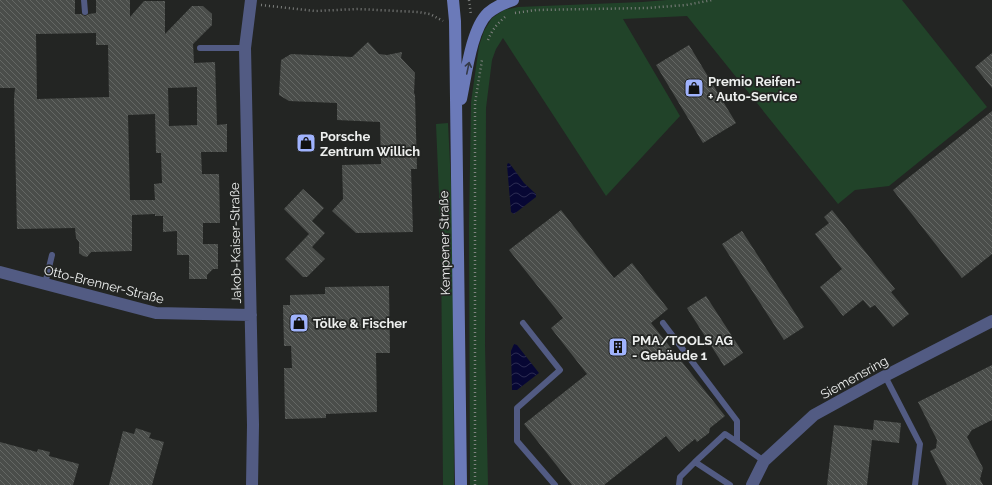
<svg xmlns="http://www.w3.org/2000/svg" width="992" height="485" font-family="Raleway,sans-serif">
	<style>
		.green { fill: #214329 }
		.water { fill: url(#water-waves) }
		.building { fill: url(#building-back-hatch); fill-rule: evenodd }
		.lines { fill: none; stroke-linecap: round; stroke-linejoin: round }
		.path { stroke: #7f817f; stroke-width: 2.5; stroke-dasharray: 1 3; stroke-linecap: butt }
		.lane { stroke: #525b83; stroke-width: 6 }
		.street { stroke: #525b83; stroke-width: 12 }
		.secondary { stroke: #6b7ab9; stroke-width: 12 }
		.oneway { stroke: #353a48 }
		.labels { text-anchor: middle; stroke-width: 3.5; stroke-linejoin: round; paint-order: stroke }
		.poi-label { font-size: 13px; font-weight: bold; fill: #edefee; stroke: #232523; text-anchor: start }
		.street-label { font-size: 13px; fill: #edefee; stroke: #232523 }
	</style>
	<defs>
		<pattern id="water-waves" width="16" height="10" patternUnits="userSpaceOnUse"><rect width="16" height="10" fill="#070734"/><path d="M0 5q4-4 8 0t8 0" fill="none" stroke="#2b2b52"/></pattern>
		<pattern id="building-back-hatch" width="6" height="6" patternUnits="userSpaceOnUse"><rect width="6" height="6" fill="#4a4d4a"/><path d="M-1 5l2 2M0 0l6 6M5-1l2 2" fill="none" stroke="#646764"/></pattern>
	</defs>
	<rect width="100%" height="100%" fill="#232523"/>
	<!-- green -->
	<path class="green" d="M 667,0 L 902,0 L 987,107 L 889,186 L 855,190 L 838,204 L 687,16 L 623,19 L 680,116 L 606,196 L 503,38 L 496,49 L 492,60 L 486,108 L 485,345 L 488,485 L 470,485 L 469,226 L 471,102 L 479,46 L 484,31 L 492,18 L 504,10 L 518,7 L 642,2 Z
		M 448,123 L 453,225 L 454,485 L 443,485 L 441,241 L 436,124 Z"/>
	<!-- water -->
	<path class="water" d="M 508,163 L 510,164 L 524,183 L 536,194 L 536,197 L 514,214 L 511,212 L 507,165 Z
		M 514,344 L 517,345 L 539,373 L 517,390 L 512,390 L 511,351 Z"/>
	<!-- building -->
	<path class="building" d="M 0,0 L 75,0 L 75,14 L 81,14 L 85,16 L 89,14 L 96,13 L 96,0 L 130,0 L 130,17 L 144,1 L 165,1 L 165,34 L 192,6 L 203,6 L 212,14 L 212,25 L 193,44 L 194,63 L 215,62 L 217,125 L 227,124 L 227,152 L 201,152 L 202,174 L 219,174 L 220,223 L 203,223 L 203,244 L 218,244 L 218,269 L 213,269 L 207,275 L 207,279 L 189,279 L 189,255 L 177,255 L 177,231 L 163,232 L 163,216 L 155,216 L 155,214 L 132,215 L 132,251 L 91,252 L 87,257 L 83,256 L 79,253 L 79,242 L 76,238 L 75,228 L 17,229 L 14,99 L 15,88 L 0,88 ZM 96,33 L 96,45 L 108,45 L 109,97 L 37,99 L 36,34 ZM 197,87 L 197,125 L 169,126 L 168,88 ZM 155,114 L 156,153 L 161,153 L 162,183 L 154,184 L 155,200 L 130,200 L 128,115 Z
		M 368,42 L 379,54 L 387,55 L 402,52 L 401,58 L 415,73 L 414,93 L 415,95 L 417,169 L 411,169 L 413,232 L 356,233 L 332,211 L 343,199 L 342,165 L 381,164 L 380,122 L 337,120 L 337,103 L 289,101 L 279,95 L 281,60 L 291,54 L 352,57 Z
		M 689,45 L 736,123 L 703,143 L 656,65 Z
		M 992,53 L 992,88 L 975,67 Z
		M 992,111 L 992,254 L 962,278 L 893,190 Z
		M 303,189 L 324,208 L 312,221 L 325,233 L 312,247 L 325,259 L 307,277 L 303,277 L 285,259 L 309,234 L 284,209 Z
		M 561,210 L 614,278 L 632,263 L 668,309 L 651,323 L 725,416 L 710,428 L 709,433 L 697,442 L 695,439 L 679,452 L 666,436 L 604,485 L 572,485 L 524,424 L 587,374 L 551,328 L 563,318 L 509,250 Z
		M 832,210 L 895,289 L 891,292 L 909,314 L 893,327 L 875,305 L 870,308 L 863,300 L 843,316 L 820,287 L 842,269 L 815,234 L 829,223 L 824,217 Z
		M 742,231 L 804,327 L 784,340 L 722,244 Z
		M 389,286 L 390,353 L 376,353 L 377,412 L 326,414 L 326,418 L 285,419 L 284,368 L 292,368 L 291,346 L 284,346 L 283,305 L 290,305 L 290,295 L 325,294 L 325,287 Z
		M 706,296 L 743,353 L 724,366 L 687,308 Z
		M 992,365 L 992,420 L 972,430 L 967,437 L 983,468 L 980,479 L 983,485 L 947,485 L 930,451 L 936,448 L 937,440 L 918,402 Z
		M 874,420 L 901,423 L 899,443 L 872,440 L 867,485 L 827,485 L 834,425 L 873,430 Z
		M 136,428 L 151,433 L 149,438 L 164,442 L 152,485 L 109,485 L 123,431 L 134,434 Z
		M 0,442 L 37,452 L 38,449 L 50,452 L 49,456 L 79,464 L 73,485 L 0,485 Z"/>
	<g class="lines">
		<!-- path -->
		<path class="path" d="M 469,0 L 471,15
			M 261,5 L 315,11 L 358,9 L 418,12 L 430,14 L 443,21
			M 515,13 L 536,10 L 647,8 L 686,5 L 712,0
			M 488,40 C 492,30 497,24 505,17
			M 475,485 L 475,103 L 482,60"/>
		<!-- lane -->
		<path class="lane" d="M 84,0 L 85,12
			M 200,48 L 245,48
			M 45,284 L 52,255
			M 523,323 L 560,370 L 517,408 L 517,441 L 555,485
			M 663,323 L 737,421 L 737,442 L 764,461
			M 885,376 L 920,444 L 915,485
			M 679,485 L 680,477 L 695,462
			M 730,485 L 695,462 L 725,434 L 737,442"/>
		<!-- street -->
		<path class="street" d="M 251,0 L 245,48 L 253,425 L 252,485
			M 0,272 L 156,313 L 251,315
			M 752,485 L 764,461 L 814,415 L 885,376 L 992,321"/>
		<!-- secondary -->
		<path class="secondary" d="M 453,0 L 455,21 L 461,485
			M 461,99 C 466,76 471,29 488,13 C 495,7 504,3 513,0"/>
	</g>
	<!-- one-way arrows -->
	<defs><path id="oneway-shaft" d="M-6 0H5M1.5-3L5.5 0L1.5 3" fill="none" stroke-width="1.6" stroke-linecap="round" stroke-linejoin="round"/></defs>
	<use class="oneway" href="#oneway-shaft" transform="translate(468 68) rotate(-78)"/>
	<!-- icons -->
	<defs>
		<g id="shop-square" transform="scale(1)"><rect x="-9" y="-9" width="18" height="18" rx="4" fill="#a0b3fd" stroke="#232523"/><path d="M-5-2.5h2.3a2.7 3.5 0 0 1 5.4 0H5L5.5 6h-11ZM-1.5-2.5h3a1.5 2.3 0 0 0-3 0Z" fill="#111"/></g>
		<g id="building-square" transform="scale(1)"><rect x="-9" y="-9" width="18" height="18" rx="4" fill="#a0b3fd" stroke="#232523"/><path d="M-4-6H4V6H1V3H-1V6H-4ZM-2.5-4.3h1.7v1.8h-1.7ZM.8-4.3h1.7v1.8H.8ZM-2.5-1h1.7V.8h-1.7ZM.8-1h1.7V.8H.8Z" fill="#111"/></g>
	</defs>
	<g fill-rule="evenodd">
		<use href="#shop-square" x="694" y="88"/>
		<use href="#shop-square" x="306" y="143"/>
		<use href="#shop-square" x="299" y="323"/>
		<use href="#building-square" x="618" y="347"/>
	</g>
	<g class="labels">
		<!-- poi labels -->
		<g class="poi-label">
			<text x="708" y="86">Premio Reifen-<tspan x="708" dy="15">+ Auto-Service</tspan></text>
			<text x="320" y="141">Porsche<tspan x="320" dy="15">Zentrum Willich</tspan></text>
			<text x="313" y="328">Tölke &amp; Fischer</text>
			<text x="632" y="345">PMA/TOOLS AG<tspan x="632" dy="15">- Gebäude 1</tspan></text>
		</g>
		<!-- street labels -->
		<g class="street-label">
			<text transform="translate(235 243) rotate(-91)" y="5">Jakob-Kaiser-Straße</text>
			<text transform="translate(444 243) rotate(-91)" y="5">Kempener Straße</text>
			<text transform="translate(104 284) rotate(14)" y="5">Otto-Brenner-Straße</text>
			<text transform="translate(854 377) rotate(-29)" y="5">Siemensring</text>
		</g>
	</g>
</svg>
